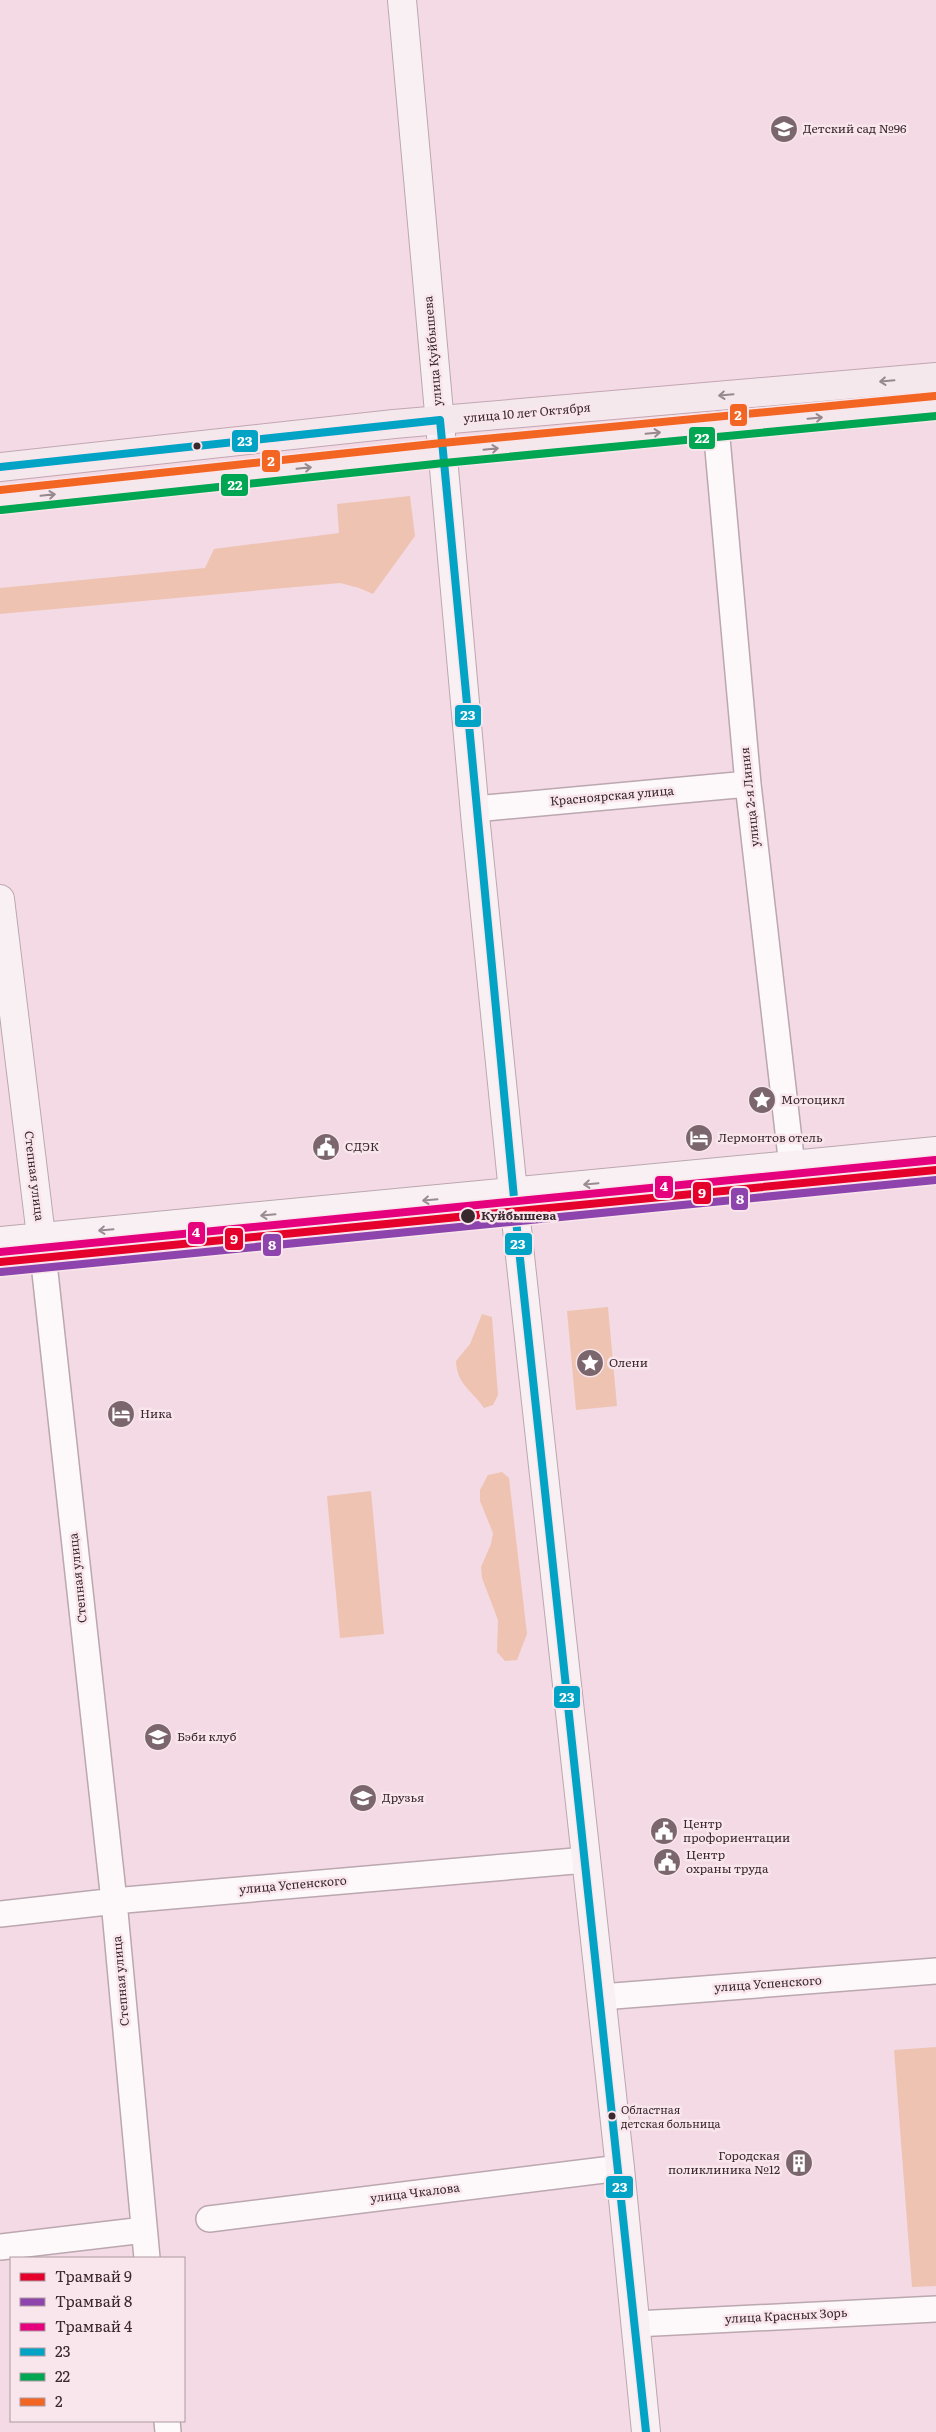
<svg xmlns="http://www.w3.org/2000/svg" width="936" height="2432" font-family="Literata,serif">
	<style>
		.green { fill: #eec3b2 }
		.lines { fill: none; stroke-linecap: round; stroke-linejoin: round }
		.street-casing { stroke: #bba7af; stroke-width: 28 }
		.secondary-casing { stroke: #bba7af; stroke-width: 30 }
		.primary-casing { stroke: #c2a6b2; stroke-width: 30 }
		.street { stroke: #fdf9fb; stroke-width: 25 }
		.secondary { stroke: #f9f0f4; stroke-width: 28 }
		.primary { stroke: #f4e8ec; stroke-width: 28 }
		.bus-1-casing { stroke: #f9e6ec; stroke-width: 11 }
		.bus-2-casing { stroke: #f9e6ec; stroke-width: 11 }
		.bus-3-casing { stroke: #f9e6ec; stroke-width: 11 }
		.bus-1 { stroke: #03a3c6; stroke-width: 8 }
		.bus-2 { stroke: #00a651; stroke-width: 8 }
		.bus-3 { stroke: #f26522; stroke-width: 8 }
		.tram-1-casing { stroke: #f9e6ec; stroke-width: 11 }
		.tram-2-casing { stroke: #f9e6ec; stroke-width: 11 }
		.tram-3-casing { stroke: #f9e6ec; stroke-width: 11 }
		.tram-1 { stroke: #e4002b; stroke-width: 8 }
		.tram-2 { stroke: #8e44ad; stroke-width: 8 }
		.tram-3 { stroke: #e5007d; stroke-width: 8 }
		.oneway { stroke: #97888e }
		.oneway2 { stroke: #9a8c92 }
		.bus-dot { fill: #3a282f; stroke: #f9e6ec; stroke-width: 2 }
		.labels { text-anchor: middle; stroke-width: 5; stroke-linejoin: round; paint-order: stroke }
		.bus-label { font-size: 11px; fill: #3a282f; stroke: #f9e6ec; text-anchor: start }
		.poi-label { font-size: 12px; fill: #3a282f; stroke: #f9e6ec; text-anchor: start }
		.street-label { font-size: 12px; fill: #3a282f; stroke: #f9e6ec }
		.stop-label { font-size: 12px; font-weight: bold; fill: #3a282f; stroke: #f9e6ec; text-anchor: start }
		.line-badge { stroke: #f9e6ec; stroke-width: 2 }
		.badge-label { font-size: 14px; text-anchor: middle; font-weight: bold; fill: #fff }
	</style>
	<rect width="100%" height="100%" fill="#f4dae4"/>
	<!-- green -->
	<path class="green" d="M 410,496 L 415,536 L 373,594 L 359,588 L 340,583 L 0,614 L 0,588 L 205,568 L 214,549 L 339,533 L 337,504 Z
		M 608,1307 L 617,1406 L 576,1410 L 567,1311 Z
		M 482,1314 L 492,1317 L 498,1395 L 493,1405 L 484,1408 C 472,1390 457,1385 456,1361 L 470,1344 Z
		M 502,1472 L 509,1478 L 527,1634 L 517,1660 L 505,1661 L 497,1652 L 498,1620 L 482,1578 L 481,1567 L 491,1544 L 493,1533 L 480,1501 L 480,1490 L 488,1475 Z
		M 371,1491 L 384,1634 L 340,1638 L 327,1496 Z
		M 936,2047 L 936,2286 L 912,2287 L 894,2050 Z"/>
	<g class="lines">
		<!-- street casing -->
		<g class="street-casing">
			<path id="street" d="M 716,427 L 748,784 L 792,1166
				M 475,809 L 748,784
				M 41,1236 L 114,1901 L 147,2258
				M 0,1914 L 125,1900 L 586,1860
				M 601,1997 L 936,1971
				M 209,2219 L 620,2168
				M 0,2247 L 144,2230
				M 635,2324 L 936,2309
				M 167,2421 L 168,2432"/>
		</g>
		<!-- secondary casing -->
		<g class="secondary-casing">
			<path id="secondary" d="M 402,0 L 476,825 L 513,1192 L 620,2168 L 646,2432
				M 0,899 L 41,1236
				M 0,1241 L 936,1151"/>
		</g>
		<!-- primary casing -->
		<g class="primary-casing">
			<path id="primary" d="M 0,467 L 394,424 L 936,377
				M 0,500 L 443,453 L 936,406"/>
		</g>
		<!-- street -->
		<use href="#street" class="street"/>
		<!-- secondary -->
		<use href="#secondary" class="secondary"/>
		<!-- primary -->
		<use href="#primary" class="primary"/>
		<!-- bus-1 casing -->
		<g class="bus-1-casing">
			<path id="bus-1" d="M 0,467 L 440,420 L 518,1240 L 646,2432"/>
		</g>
		<!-- bus-2 casing -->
		<g class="bus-2-casing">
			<path id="bus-2" d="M 1,510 L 444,463 L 936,416"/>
		</g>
		<!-- bus-3 casing -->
		<g class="bus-3-casing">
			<path id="bus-3" d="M 0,490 L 442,443 L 935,396"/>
		</g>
		<!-- bus-1 -->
		<use href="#bus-1" class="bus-1"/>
		<!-- bus-2 -->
		<use href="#bus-2" class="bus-2"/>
		<!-- bus-3 -->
		<use href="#bus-3" class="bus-3"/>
		<!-- tram-1 casing -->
		<g class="tram-1-casing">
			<path id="tram-1" d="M 0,1262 L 936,1170"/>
		</g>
		<!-- tram-2 casing -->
		<g class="tram-2-casing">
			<path id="tram-2" d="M 1,1272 L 936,1180"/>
		</g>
		<!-- tram-3 casing -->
		<g class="tram-3-casing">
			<path id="tram-3" d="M 0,1252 L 935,1160"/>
		</g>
		<!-- tram-1 -->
		<use href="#tram-1" class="tram-1"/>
		<!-- tram-2 -->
		<use href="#tram-2" class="tram-2"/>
		<!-- tram-3 -->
		<use href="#tram-3" class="tram-3"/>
	</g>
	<!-- one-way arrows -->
	<defs><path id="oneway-shaft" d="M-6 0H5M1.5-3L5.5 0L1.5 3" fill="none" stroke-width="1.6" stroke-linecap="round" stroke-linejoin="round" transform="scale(1.25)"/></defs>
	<g class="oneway">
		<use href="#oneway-shaft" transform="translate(887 381) rotate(175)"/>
		<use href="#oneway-shaft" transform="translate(726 395) rotate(175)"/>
		<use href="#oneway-shaft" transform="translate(815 418) rotate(-5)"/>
		<use href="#oneway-shaft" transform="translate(653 433) rotate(-5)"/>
		<use href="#oneway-shaft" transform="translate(491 449) rotate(-6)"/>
		<use href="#oneway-shaft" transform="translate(304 468) rotate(-6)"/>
		<use href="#oneway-shaft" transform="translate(48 495) rotate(-6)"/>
	</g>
	<g class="oneway2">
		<use href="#oneway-shaft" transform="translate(591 1184) rotate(175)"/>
		<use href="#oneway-shaft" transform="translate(430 1200) rotate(175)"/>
		<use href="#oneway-shaft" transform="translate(268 1215) rotate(175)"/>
		<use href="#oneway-shaft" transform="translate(106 1230) rotate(175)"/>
	</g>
	<!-- icons -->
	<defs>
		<g id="school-disc" transform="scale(1.4375)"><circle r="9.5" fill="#7b666e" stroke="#f9e6ec"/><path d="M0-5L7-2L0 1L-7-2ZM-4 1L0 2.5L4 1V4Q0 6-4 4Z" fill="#fff"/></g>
		<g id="sight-disc" transform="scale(1.4375)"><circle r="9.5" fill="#7b666e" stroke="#f9e6ec"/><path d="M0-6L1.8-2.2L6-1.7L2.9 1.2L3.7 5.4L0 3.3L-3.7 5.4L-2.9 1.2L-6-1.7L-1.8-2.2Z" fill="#fff"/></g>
		<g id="hotel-disc" transform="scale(1.4375)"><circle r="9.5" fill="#7b666e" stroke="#f9e6ec"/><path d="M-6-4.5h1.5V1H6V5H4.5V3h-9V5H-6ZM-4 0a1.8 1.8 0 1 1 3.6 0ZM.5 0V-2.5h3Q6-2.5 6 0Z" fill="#fff"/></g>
		<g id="civic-disc" transform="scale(1.4375)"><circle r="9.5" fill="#7b666e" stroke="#f9e6ec"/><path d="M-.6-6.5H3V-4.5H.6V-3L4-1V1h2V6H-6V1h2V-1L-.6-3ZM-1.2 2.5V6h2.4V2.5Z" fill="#fff"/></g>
		<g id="building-disc" transform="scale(1.4375)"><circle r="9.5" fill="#7b666e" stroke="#f9e6ec"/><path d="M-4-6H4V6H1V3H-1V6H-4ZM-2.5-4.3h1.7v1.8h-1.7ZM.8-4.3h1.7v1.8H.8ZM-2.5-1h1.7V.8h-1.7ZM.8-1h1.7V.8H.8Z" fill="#fff"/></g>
	</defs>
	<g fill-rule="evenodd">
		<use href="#school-disc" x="784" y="129"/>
		<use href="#sight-disc" x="762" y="1100"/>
		<use href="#hotel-disc" x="699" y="1138"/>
		<use href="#civic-disc" x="326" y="1147"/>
		<use href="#sight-disc" x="590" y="1363"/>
		<use href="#hotel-disc" x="121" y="1414"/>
		<use href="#school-disc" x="158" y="1737"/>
		<use href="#school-disc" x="363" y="1798"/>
		<use href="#civic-disc" x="664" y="1831"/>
		<use href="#civic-disc" x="667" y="1862"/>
		<use href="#building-disc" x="799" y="2163"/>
	</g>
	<!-- markers -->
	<g class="bus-dot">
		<circle cx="197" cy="446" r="4.5"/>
		<circle cx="468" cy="1216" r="8"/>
		<circle cx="612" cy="2116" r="4.5"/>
	</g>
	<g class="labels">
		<!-- bus labels -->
		<g class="bus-label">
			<text x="621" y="2114">Областная<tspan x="621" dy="14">детская больница</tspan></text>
		</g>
		<!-- poi labels -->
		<g class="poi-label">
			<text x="803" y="133">Детский сад №96</text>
			<text x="781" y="1104">Мотоцикл</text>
			<text x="718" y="1142">Лермонтов отель</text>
			<text x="345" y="1151">СДЭК</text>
			<text x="609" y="1367">Олени</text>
			<text x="140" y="1418">Ника</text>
			<text x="177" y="1741">Бэби клуб</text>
			<text x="382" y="1802">Друзья</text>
			<text x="683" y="1828">Центр<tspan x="683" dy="14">профориентации</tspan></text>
			<text x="686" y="1859">Центр<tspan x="686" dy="14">охраны труда</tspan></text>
			<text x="780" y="2160" text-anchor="end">Городская<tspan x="780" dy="14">поликлиника №12</tspan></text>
		</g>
		<!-- street labels -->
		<g class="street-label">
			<text transform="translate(433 351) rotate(-95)" y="4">улица Куйбышева</text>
			<text transform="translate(527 413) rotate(-5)" y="4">улица 10 лет Октября</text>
			<text transform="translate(612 796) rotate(-5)" y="4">Красноярская улица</text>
			<text transform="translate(750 797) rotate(-96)" y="4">улица 2-я Линия</text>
			<text transform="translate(34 1176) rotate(83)" y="4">Степная улица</text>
			<text transform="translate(78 1578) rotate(-96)" y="4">Степная улица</text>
			<text transform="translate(293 1885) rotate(-5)" y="4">улица Успенского</text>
			<text transform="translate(121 1981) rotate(-95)" y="4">Степная улица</text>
			<text transform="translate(768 1984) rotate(-4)" y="4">улица Успенского</text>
			<text transform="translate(415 2193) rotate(-7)" y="4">улица Чкалова</text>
			<text transform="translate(786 2316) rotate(-3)" y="4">улица Красных Зорь</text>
		</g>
		<!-- stop labels -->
		<g class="stop-label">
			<text x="481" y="1220">Куйбышева</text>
		</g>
	</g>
	<g class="line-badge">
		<rect x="729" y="403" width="19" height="24" rx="5" fill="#f26522"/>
		<rect x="688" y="426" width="28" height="24" rx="5" fill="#00a651"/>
		<rect x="231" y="429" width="28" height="24" rx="5" fill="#03a3c6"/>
		<rect x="261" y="449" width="20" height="24" rx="5" fill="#f26522"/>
		<rect x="220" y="473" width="29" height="24" rx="5" fill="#00a651"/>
		<rect x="454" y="704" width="28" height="24" rx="5" fill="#03a3c6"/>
		<rect x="654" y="1175" width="20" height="24" rx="5" fill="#e5007d"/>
		<rect x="692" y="1181" width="20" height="24" rx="5" fill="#e4002b"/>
		<rect x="730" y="1187" width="19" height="24" rx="5" fill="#8e44ad"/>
		<rect x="187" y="1221" width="19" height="24" rx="5" fill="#e5007d"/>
		<rect x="224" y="1227" width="20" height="24" rx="5" fill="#e4002b"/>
		<rect x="504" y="1232" width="29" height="24" rx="5" fill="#03a3c6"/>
		<rect x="262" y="1233" width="20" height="24" rx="5" fill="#8e44ad"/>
		<rect x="553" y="1685" width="28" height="24" rx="5" fill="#03a3c6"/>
		<rect x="605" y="2175" width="29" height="24" rx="5" fill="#03a3c6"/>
	</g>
	<g class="badge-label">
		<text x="738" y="420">2</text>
		<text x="702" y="443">22</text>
		<text x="245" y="446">23</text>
		<text x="271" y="466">2</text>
		<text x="235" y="490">22</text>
		<text x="468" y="720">23</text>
		<text x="664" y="1191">4</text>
		<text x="702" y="1198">9</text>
		<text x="740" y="1204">8</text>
		<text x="196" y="1237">4</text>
		<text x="234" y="1244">9</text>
		<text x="518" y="1249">23</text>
		<text x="272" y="1250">8</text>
		<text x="567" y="1702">23</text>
		<text x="620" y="2192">23</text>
	</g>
	<!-- legend -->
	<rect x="10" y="2257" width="175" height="165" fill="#f9e6ec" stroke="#ad9aa0"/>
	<rect x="20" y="2273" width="25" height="8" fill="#e4002b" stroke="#ad9aa0"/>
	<text x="55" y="2282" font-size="15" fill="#3a282f">Трамвай 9</text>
	<rect x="20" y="2298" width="25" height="8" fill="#8e44ad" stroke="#ad9aa0"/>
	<text x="55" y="2307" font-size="15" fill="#3a282f">Трамвай 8</text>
	<rect x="20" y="2323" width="25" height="8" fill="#e5007d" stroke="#ad9aa0"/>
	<text x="55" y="2332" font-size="15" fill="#3a282f">Трамвай 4</text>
	<rect x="20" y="2348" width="25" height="8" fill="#03a3c6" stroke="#ad9aa0"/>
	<text x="55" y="2357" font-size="15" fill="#3a282f">23</text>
	<rect x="20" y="2373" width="25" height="8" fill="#00a651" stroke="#ad9aa0"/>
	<text x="55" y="2382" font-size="15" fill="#3a282f">22</text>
	<rect x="20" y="2398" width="25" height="8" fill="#f26522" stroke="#ad9aa0"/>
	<text x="55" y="2407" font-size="15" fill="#3a282f">2</text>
</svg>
